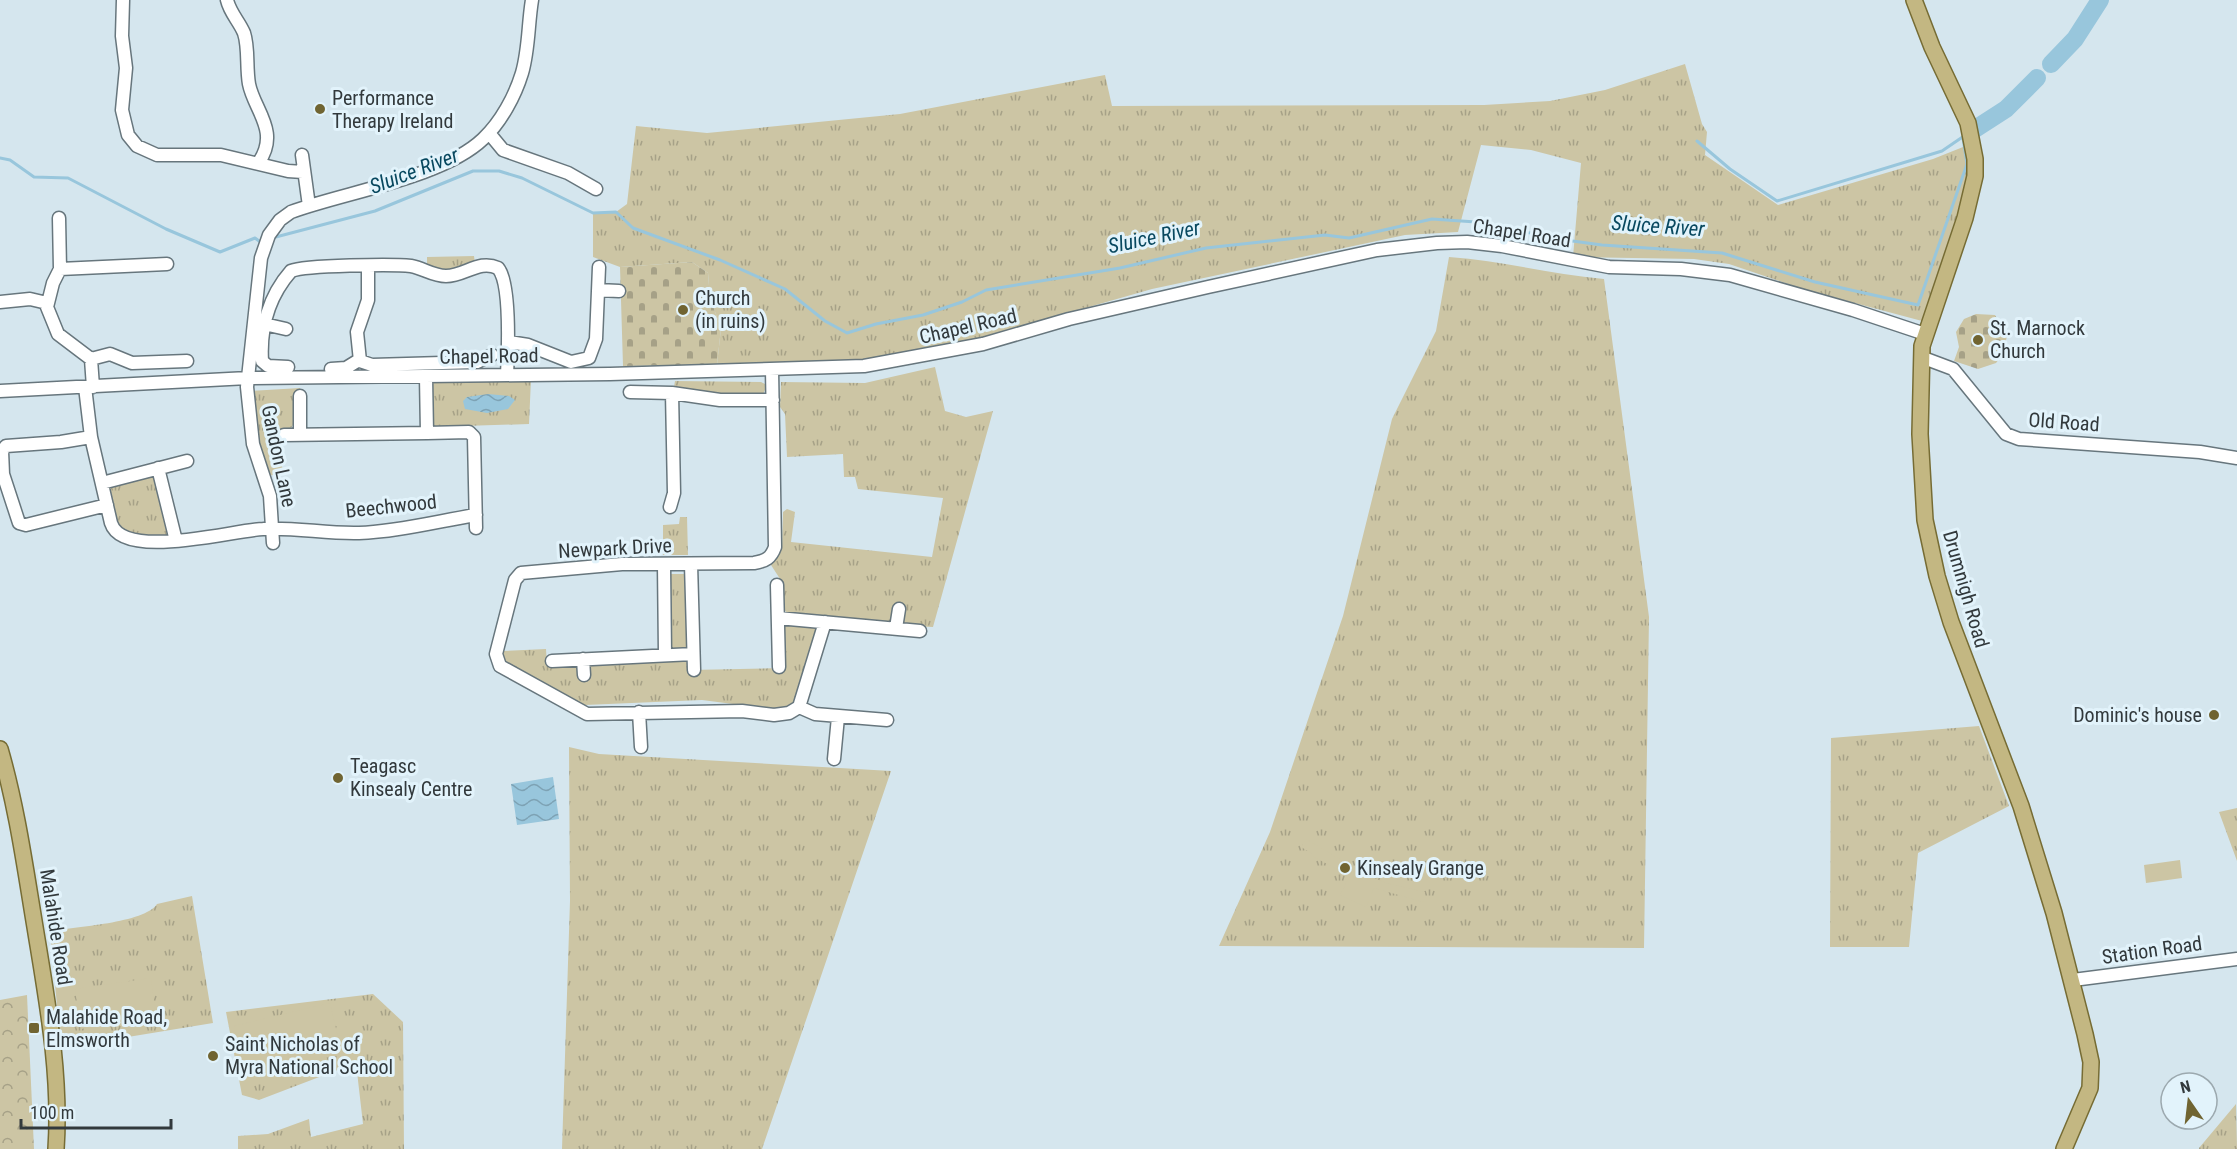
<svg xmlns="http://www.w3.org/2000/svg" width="2237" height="1149" font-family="'Roboto Condensed',sans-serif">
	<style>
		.grass { fill: url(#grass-tufts) }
		.forest { fill: url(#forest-crowns) }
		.cemetery { fill: url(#cemetery-stones) }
		.garden { fill: #ccc5a4 }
		.water { fill: url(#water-waves) }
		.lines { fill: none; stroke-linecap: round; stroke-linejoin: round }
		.stream { stroke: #98c6dc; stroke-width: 3 }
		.river { stroke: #98c6dc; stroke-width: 18 }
		.minor-casing { stroke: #67767d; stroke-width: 15 }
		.major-casing { stroke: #766c34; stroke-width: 18 }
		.minor { stroke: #fff; stroke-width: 12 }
		.major { stroke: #c3b782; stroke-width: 15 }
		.poi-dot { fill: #706431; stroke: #e2f3fb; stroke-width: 2 }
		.labels { text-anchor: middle; stroke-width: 6; stroke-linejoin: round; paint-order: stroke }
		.poi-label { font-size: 20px; fill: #32393c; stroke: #e2f3fb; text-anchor: start }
		.street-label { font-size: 20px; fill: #32393c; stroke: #e2f3fb }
		.water-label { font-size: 21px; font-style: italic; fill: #08485f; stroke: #e2f3fb }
	</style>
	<defs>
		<pattern id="grass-tufts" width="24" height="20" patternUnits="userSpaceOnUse" patternTransform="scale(1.5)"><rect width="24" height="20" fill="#ccc5a4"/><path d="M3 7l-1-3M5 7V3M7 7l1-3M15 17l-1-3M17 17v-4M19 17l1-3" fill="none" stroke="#a6a187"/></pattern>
		<pattern id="forest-crowns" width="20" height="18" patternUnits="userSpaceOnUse" patternTransform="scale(1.5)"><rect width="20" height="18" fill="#ccc5a4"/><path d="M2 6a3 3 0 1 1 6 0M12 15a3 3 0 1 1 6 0" fill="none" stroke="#a6a187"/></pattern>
		<pattern id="cemetery-stones" width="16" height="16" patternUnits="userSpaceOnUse" patternTransform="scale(1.5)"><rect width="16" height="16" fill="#ccc5a4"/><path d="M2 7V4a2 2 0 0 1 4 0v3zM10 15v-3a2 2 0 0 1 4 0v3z" fill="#a6a187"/></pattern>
		<pattern id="water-waves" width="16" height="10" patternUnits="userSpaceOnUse" patternTransform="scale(1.5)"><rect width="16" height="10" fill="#98c6dc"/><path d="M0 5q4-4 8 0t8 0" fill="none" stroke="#7da2b4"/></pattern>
	</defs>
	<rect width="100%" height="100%" fill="#d5e6ee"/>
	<!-- grass -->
	<path class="grass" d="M 1685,64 L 1702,124 L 1707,132 L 1705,155 L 1778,205 L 1933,159 L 1968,145 C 1970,204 1946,259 1928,314 L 1922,321 L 1806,290 L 1729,264 L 1694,259 L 1573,257 L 1581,163 L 1531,150 L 1481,145 L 1458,232 L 1405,235 L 1152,289 L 980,338 L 862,360 L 717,365 L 721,328 L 710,298 L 708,273 L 692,262 L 620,267 L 593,257 L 593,213 L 616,212 L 627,204 L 636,126 L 707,133 L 900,114 L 1105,75 L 1112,106 L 1484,105 L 1550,101 L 1605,90 Z
		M 474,256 L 475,264 L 456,273 L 427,267 L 427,257 Z
		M 1449,257 C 1502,261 1552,274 1604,279 L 1649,617 L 1644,948 L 1219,946 L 1270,832 L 1343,616 L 1392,419 L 1436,331 Z
		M 935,367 L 945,411 L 966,417 L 993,411 L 933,627 L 910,626 L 893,619 L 889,623 L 786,612 L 783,607 L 782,582 L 771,565 L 782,548 L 783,512 L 787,509 L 795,512 L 791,542 L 932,557 L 943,498 L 858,489 L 855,477 L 844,477 L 843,454 L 787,457 L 785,414 L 780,407 L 781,382 L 865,383 Z
		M 531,379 L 529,424 L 432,427 L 430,381 Z
		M 675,381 L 761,382 L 767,385 L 762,397 L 712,396 L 674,388 Z
		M 300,388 L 300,393 L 293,393 L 293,425 L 291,428 L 280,430 L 281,464 L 284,472 L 269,476 L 258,446 L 250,391 Z
		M 153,475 L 169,530 L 167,536 L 133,536 L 117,530 L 107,484 Z
		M 680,517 L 687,517 L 688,555 L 663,555 L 663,525 L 679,524 Z
		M 668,574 L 687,574 L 687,648 L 685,650 L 670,648 Z
		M 783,623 L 818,626 L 797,699 L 787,708 L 772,709 L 702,700 L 585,705 L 574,703 L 533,677 L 504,665 L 503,651 L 546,649 L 547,666 L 574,664 L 578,670 L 590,663 L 683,660 L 689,664 L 690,670 L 783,668 Z
		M 1979,726 L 2009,806 L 1918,853 L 1909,947 L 1830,947 L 1831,738 Z
		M 569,747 L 599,754 L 891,771 L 762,1149 L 562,1149 L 570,901 Z
		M 2237,808 L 2237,861 L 2219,812 Z
		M 192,896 L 213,1023 L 61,1048 L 50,931 C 74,927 145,923 157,904 Z
		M 373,994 L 403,1022 L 404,1149 L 238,1149 L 238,1136 L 268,1134 L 309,1119 L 311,1137 L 363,1124 L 356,1063 L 259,1100 L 242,1095 L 226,1012 Z
		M 2236,1104 L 2237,1149 L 2199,1149 L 2199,1148 Z"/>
	<!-- forest -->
	<path class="forest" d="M 27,995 L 34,1149 L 0,1149 L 0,1000 Z"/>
	<!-- cemetery -->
	<path class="cemetery" d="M 692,262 L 708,273 L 710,298 L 721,328 L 717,365 L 623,366 L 620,267 Z
		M 1976,314 L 1995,315 L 2007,336 L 2003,354 L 1996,363 L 1978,369 L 1954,361 L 1959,347 L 1956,332 L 1964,319 Z"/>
	<!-- garden -->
	<path class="garden" d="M 1306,839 L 1365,874 L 1386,883 L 1425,892 L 1423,902 L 1374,888 L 1366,907 L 1340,895 L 1350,876 L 1312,856 L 1313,854 L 1301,847 Z
		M 2180,860 L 2182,878 L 2146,883 L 2144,865 Z
		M 151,978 L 156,1018 L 81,1029 L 75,989 Z
		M 330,1003 L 342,1054 L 246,1076 L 234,1026 Z"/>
	<!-- water -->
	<path class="water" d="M 488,394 L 509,396 L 515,400 L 508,409 L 487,413 L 465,409 L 463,401 L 467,397 Z
		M 553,777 L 559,819 L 517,825 L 511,784 Z"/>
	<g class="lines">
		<!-- stream -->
		<path class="stream" d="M 1697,141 L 1730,169 L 1777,201 L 1942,151 L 1964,136
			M 0,158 L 10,160 L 34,177 L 68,178 L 166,229 L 220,252 L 255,238 L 259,241
			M 272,238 L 375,211 L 473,171 L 499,171 L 522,178 L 593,213 L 616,212 L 633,228 L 720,260 L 785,289 L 825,321 L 847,333 L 876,324 L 923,315 L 962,302 L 986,290 L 1120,268 L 1206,248 L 1325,235 L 1349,238 L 1432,219 L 1476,222 L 1565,240 L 1602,245 L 1722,253 L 1815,282 L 1918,305 L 1967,164 L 1963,138"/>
		<!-- river -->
		<path class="river" d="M 2051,64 L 2075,39 L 2100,0
			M 1975,129 L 2006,109 L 2037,78"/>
		<!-- minor casing -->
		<g class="minor-casing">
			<path id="minor" d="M 123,0 L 122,36 L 126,68 L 122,110 L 128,135 L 137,146 L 157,155 L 221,155 L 288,171 L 303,172
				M 227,0 C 230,13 239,21 244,33 C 249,48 246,67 249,84 C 254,110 280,131 259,162
				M 489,133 L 503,150 L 568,173 L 596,189
				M 302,155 L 309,206
				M 59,218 L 60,269 L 53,283 L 47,307 L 58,334 L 91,359 L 93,387
				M 368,267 L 368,300 L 357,332 L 360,361 L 372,365 L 477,362 L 492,355
				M 60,269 L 167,264
				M 598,290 L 619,291
				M 0,302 L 30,299 L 47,303
				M 264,324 L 286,329
				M 509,342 L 528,345 L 571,362 L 589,358 L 596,339 L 599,267
				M 1921,357 L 1953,369 L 2006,434 L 2019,439 L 2200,452 L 2237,458
				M 91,359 L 110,354 L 132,363 L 187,361
				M 288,367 L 268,366 L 262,361 C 260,328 269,296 291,271 C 305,265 394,264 411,266 C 423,268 433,276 446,276 C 465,276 479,259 498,268 C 511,283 508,353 507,375
				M 331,369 L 346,368 L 359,360
				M 772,369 L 775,547 C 771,558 766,561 754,563 L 622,564 L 521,573 L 515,580 L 496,654 L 500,666 L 587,714 L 742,711 L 774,715 L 789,713 L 799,707
				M 426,377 L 427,433 L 469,432 L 474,437 L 476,528
				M 85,387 L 91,437 L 111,523 C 123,561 233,530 263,529 C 295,527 326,534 359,533 C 396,532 439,521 476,515
				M 0,391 L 248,378 L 610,374 L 864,366 L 983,344 L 1069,319 L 1208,287 L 1377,250 L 1437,243 L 1467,242 L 1502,246 L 1609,267 L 1681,269 L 1730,275 L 1853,310 L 1925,334
				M 630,392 L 672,393 L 720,400 L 773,400
				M 284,435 L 427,433
				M 300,435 L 300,396
				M 91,437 L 61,442 L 6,446 L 2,451 L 3,474 L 19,523 L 26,525 L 107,505
				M 158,468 L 176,541
				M 102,483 L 187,461
				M 670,507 L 674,493 L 672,393
				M 273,543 L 270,496 L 253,444 L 247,387 L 261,258 L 269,235 L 280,220 L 291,212 C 345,192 442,178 483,139 C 501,122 515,96 522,73 C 529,49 528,24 532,0
				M 691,564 L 694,670
				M 664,565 L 665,654
				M 777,585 L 779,667
				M 778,618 L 920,631
				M 896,628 L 899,609
				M 583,659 L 584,675
				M 552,661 L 693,654
				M 799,707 L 815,714 L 887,720
				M 799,707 L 825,622
				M 639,712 L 641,747
				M 834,759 L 838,717
				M 2073,980 L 2237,959"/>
		</g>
		<!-- major casing -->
		<g class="major-casing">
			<path id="major" d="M 1914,0 L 1932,47 L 1968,123 L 1975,159 L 1975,176 L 1965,218 L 1922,346 L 1920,434 L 1925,520 L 1937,576 L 1951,622 L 2021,806 L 2054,913 L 2085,1034 L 2091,1062 L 2090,1088 L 2064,1149
				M 0,749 C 17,808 25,867 35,927 C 47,1001 61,1074 56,1149"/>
		</g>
		<!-- minor -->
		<use href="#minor" class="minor"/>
		<!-- major -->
		<use href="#major" class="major"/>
	</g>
	<!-- markers -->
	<g class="poi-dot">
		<circle cx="320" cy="109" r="6"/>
		<circle cx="683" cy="310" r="6"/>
		<circle cx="1978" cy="340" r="6"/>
		<circle cx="2214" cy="715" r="6"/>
		<circle cx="338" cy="778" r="6"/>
		<circle cx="1345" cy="868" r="6"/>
		<rect x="28" y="1022" width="12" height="12" rx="3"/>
		<circle cx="213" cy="1056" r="6"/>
	</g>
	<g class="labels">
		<!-- poi labels -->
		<g class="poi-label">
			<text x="332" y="105">Performance<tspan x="332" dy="23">Therapy Ireland</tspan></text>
			<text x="695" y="305">Church<tspan x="695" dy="23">(in ruins)</tspan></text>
			<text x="1990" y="335">St. Marnock<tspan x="1990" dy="23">Church</tspan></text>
			<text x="2202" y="722" text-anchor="end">Dominic's house</text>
			<text x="350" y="773">Teagasc<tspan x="350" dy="23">Kinsealy Centre</tspan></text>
			<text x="1357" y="875">Kinsealy Grange</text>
			<text x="46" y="1024">Malahide Road,<tspan x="46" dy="23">Elmsworth</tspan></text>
			<text x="225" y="1051">Saint Nicholas of<tspan x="225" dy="23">Myra National School</tspan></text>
		</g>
		<!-- street labels -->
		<g class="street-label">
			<text transform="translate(1522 233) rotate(9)" y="7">Chapel Road</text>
			<text transform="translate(968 326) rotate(-13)" y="7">Chapel Road</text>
			<text transform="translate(489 356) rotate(-1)" y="7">Chapel Road</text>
			<text transform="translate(2064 422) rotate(4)" y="7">Old Road</text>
			<text transform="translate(279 456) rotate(78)" y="7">Gandon Lane</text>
			<text transform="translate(391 506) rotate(-6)" y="7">Beechwood</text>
			<text transform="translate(615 548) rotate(-3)" y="7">Newpark Drive</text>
			<text transform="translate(1966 589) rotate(74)" y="7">Drumnigh Road</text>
			<text transform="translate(56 927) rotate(81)" y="7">Malahide Road</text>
			<text transform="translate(2152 950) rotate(-8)" y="7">Station Road</text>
		</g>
		<!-- water labels -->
		<g class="water-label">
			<text transform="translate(414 171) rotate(-21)" y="7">Sluice River</text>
			<text transform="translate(1658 226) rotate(4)" y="7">Sluice River</text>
			<text transform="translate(1154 237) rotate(-12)" y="7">Sluice River</text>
		</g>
	</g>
	<!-- north arrow -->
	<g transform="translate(2189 1101) rotate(346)"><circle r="28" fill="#e2f3fb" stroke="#9ca9af" stroke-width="1.5"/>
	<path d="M0-4.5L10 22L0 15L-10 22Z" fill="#706431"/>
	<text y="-9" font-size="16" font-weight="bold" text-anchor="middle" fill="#32393c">N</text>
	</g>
	<!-- scale -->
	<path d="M21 1119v9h150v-9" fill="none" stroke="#32393c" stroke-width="3"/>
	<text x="30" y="1119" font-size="18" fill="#32393c" stroke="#e2f3fb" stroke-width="4.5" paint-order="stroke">100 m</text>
</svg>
